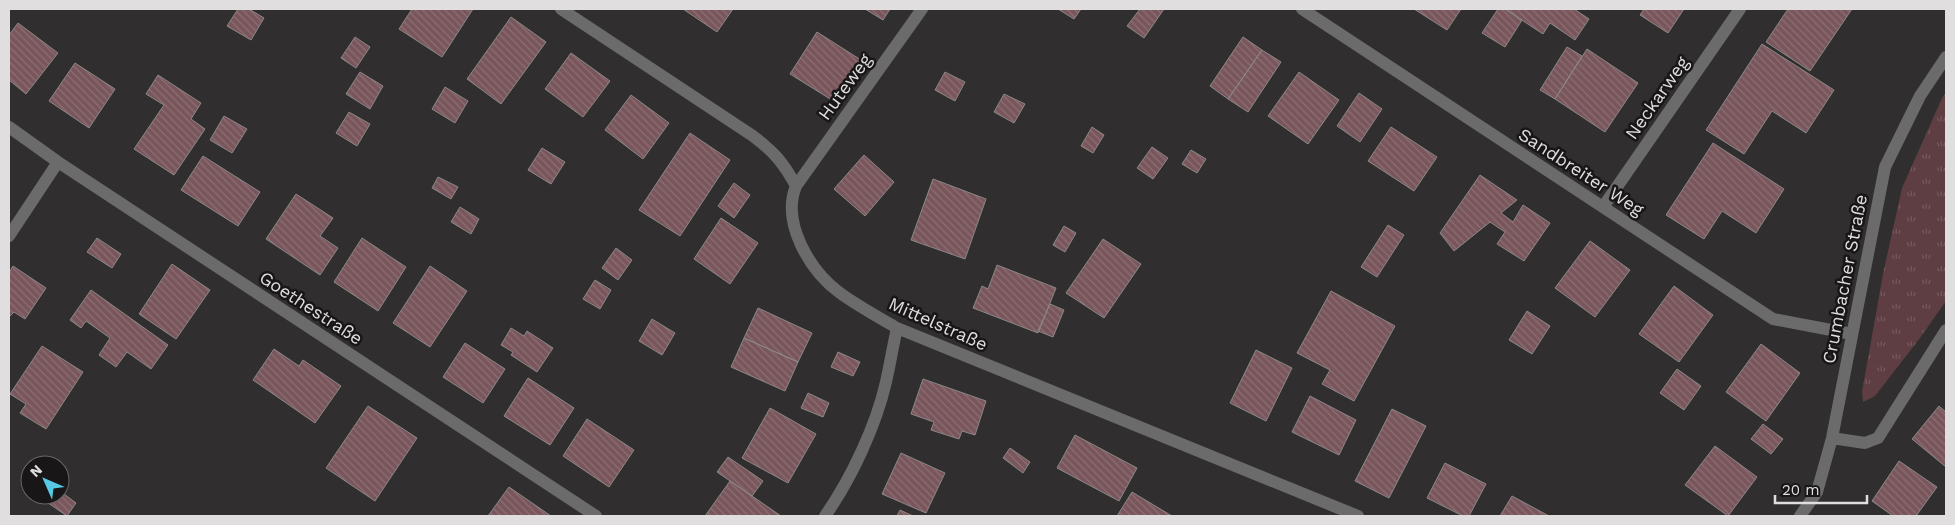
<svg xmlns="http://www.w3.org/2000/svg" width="1955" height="525" font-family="'Work Sans',sans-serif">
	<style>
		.park { fill: url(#park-tufts) }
		.building { fill: url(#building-back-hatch); stroke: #8b8888 }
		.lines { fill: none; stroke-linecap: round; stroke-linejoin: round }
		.minor { stroke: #6c6b6b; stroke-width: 12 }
		.labels { text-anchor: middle; stroke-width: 5; stroke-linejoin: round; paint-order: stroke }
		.street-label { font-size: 18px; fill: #e0dede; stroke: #181616 }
	</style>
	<defs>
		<pattern id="park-tufts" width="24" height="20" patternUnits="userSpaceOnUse" patternTransform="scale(1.25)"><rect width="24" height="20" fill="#5e3d43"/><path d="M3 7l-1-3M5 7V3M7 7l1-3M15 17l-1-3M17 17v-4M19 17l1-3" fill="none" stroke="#75595e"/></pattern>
		<pattern id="building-back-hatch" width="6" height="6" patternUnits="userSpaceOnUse" patternTransform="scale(1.25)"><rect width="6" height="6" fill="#79565c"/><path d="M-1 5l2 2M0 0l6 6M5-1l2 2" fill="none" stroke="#8c6e73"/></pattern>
	</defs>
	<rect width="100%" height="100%" fill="#302e2e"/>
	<!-- park -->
	<path class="park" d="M 1946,93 L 1946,301 L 1920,338 L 1875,396 L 1863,402 L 1862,392 L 1883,274 L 1902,188 L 1942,98 Z"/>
	<!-- building -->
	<path class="building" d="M 238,9 L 249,9 L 264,18 L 251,40 L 227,26 Z
		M 412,9 L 473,9 L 442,57 L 399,29 Z
		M 683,9 L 733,9 L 717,32 Z
		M 865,9 L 890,9 L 883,20 Z
		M 1058,9 L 1081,9 L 1074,19 Z
		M 1140,9 L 1164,9 L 1144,38 L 1127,26 Z
		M 1414,9 L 1461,9 L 1447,30 Z
		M 1498,9 L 1505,9 L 1522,20 L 1505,47 L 1482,33 Z
		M 1505,9 L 1574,9 L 1589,19 L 1575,40 L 1550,23 L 1543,34 Z
		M 1644,9 L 1684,9 L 1668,33 L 1640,15 Z
		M 1788,9 L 1852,9 L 1810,71 L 1766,42 Z
		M 511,17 L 546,42 L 501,104 L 467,79 Z
		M 18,23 L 58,53 L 26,94 L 9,80 L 9,35 Z
		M 817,32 L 861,60 L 835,102 L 790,74 Z
		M 355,37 L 370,47 L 356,68 L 341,58 Z
		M 1243,37 L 1262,50 L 1228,99 L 1210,86 Z
		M 1762,44 L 1834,90 L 1806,133 L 1772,111 L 1744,154 L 1706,130 Z
		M 1567,47 L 1582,56 L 1555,99 L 1540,90 Z
		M 1587,49 L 1638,83 L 1605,132 L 1555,99 Z
		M 1262,50 L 1281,62 L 1248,112 L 1228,99 Z
		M 571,53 L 610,81 L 583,117 L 545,89 Z
		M 75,63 L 115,89 L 89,128 L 49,101 Z
		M 360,72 L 383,86 L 370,109 L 346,94 Z
		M 945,72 L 965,82 L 955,101 L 935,90 Z
		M 1299,72 L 1339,100 L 1308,144 L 1268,116 Z
		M 158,75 L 201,103 L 191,119 L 205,129 L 174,175 L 134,149 L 164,105 L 146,94 Z
		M 445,87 L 468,101 L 455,123 L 432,109 Z
		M 1359,93 L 1382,109 L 1360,142 L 1337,126 Z
		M 1004,94 L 1025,104 L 1014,123 L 994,112 Z
		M 631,95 L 669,123 L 643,159 L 605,130 Z
		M 349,112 L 370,124 L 357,146 L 336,133 Z
		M 224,116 L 247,129 L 232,153 L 210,140 Z
		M 1092,127 L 1104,135 L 1093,153 L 1081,146 Z
		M 1391,127 L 1437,157 L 1414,191 L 1368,161 Z
		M 690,133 L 730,160 L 680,236 L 639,210 Z
		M 1713,143 L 1784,189 L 1756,233 L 1722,211 L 1704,239 L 1666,215 Z
		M 1152,147 L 1168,158 L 1153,179 L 1137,168 Z
		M 542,148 L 565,162 L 551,184 L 528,170 Z
		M 1191,150 L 1206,159 L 1197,173 L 1182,164 Z
		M 864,155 L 894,182 L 865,216 L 834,189 Z
		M 203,156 L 260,192 L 238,226 L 181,190 Z
		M 1480,175 L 1517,200 L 1501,213 L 1513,222 L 1523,205 L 1550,223 L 1524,261 L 1497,244 L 1505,232 L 1490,222 L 1454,251 L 1440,233 Z
		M 438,177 L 458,187 L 451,199 L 432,188 Z
		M 933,179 L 986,199 L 965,259 L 911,240 Z
		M 734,183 L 750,195 L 734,218 L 718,206 Z
		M 296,194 L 333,218 L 320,236 L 338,248 L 320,275 L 266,239 Z
		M 460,207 L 479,219 L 471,234 L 451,222 Z
		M 721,218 L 758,243 L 730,284 L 694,259 Z
		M 1388,225 L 1404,235 L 1377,277 L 1361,267 Z
		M 1064,226 L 1076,233 L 1065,252 L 1053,245 Z
		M 97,238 L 121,254 L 112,268 L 87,252 Z
		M 362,238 L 406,267 L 378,311 L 334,282 Z
		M 1103,239 L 1141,264 L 1104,318 L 1066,293 Z
		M 1590,241 L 1630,270 L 1595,317 L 1555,288 Z
		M 616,248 L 632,260 L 618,280 L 602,268 Z
		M 172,264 L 210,290 L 176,339 L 139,314 Z
		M 997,265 L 1056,288 L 1038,333 L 973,308 L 982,286 L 988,289 Z
		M 13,266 L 46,288 L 25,319 L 14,312 L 9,317 L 9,273 Z
		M 430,266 L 467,291 L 430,347 L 393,323 Z
		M 595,280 L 611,290 L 600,309 L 583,299 Z
		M 1674,286 L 1713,315 L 1679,362 L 1639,334 Z
		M 91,290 L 168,345 L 151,369 L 127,352 L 116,367 L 99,355 L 110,338 L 86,321 L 81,328 L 70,320 Z
		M 1331,291 L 1395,326 L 1354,401 L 1322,384 L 1330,370 L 1297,353 Z
		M 1050,304 L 1064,310 L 1053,337 L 1038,331 Z
		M 758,308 L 812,333 L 798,362 L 744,338 Z
		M 1527,311 L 1550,326 L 1532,354 L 1509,340 Z
		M 652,319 L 675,333 L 662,355 L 639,341 Z
		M 511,328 L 524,336 L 527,331 L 553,348 L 537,372 L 511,355 L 513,352 L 501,345 Z
		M 744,338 L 798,362 L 785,391 L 731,367 Z
		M 465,343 L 505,369 L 483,403 L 443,377 Z
		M 1761,344 L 1800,373 L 1766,421 L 1726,392 Z
		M 42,346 L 83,372 L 46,429 L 20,413 L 26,404 L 10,394 Z
		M 274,349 L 299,366 L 303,360 L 341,386 L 315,423 L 253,380 Z
		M 1256,350 L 1292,368 L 1266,421 L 1230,403 Z
		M 838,352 L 860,362 L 853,376 L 831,367 Z
		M 1677,369 L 1701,386 L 1684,410 L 1660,393 Z
		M 528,378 L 574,408 L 550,445 L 504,416 Z
		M 923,379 L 986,401 L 975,435 L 962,431 L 959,439 L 931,430 L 934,422 L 911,414 Z
		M 808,393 L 829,403 L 823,417 L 801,408 Z
		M 1310,396 L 1356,420 L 1339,455 L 1292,432 Z
		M 368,406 L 417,438 L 375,501 L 326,468 Z
		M 1939,406 L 1946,412 L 1946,467 L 1912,439 Z
		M 770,408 L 816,434 L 788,483 L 742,458 Z
		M 1392,409 L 1426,426 L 1389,498 L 1355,481 Z
		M 587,419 L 634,450 L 609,487 L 563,456 Z
		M 1763,424 L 1783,439 L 1771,454 L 1751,439 Z
		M 1075,435 L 1137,468 L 1119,501 L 1057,468 Z
		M 1715,446 L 1757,477 L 1728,516 L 1685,485 Z
		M 1010,448 L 1030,462 L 1023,473 L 1003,458 Z
		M 901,453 L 945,473 L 926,513 L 882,494 Z
		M 728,457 L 763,481 L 752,496 L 717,472 Z
		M 1899,461 L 1937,487 L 1916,516 L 1893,516 L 1872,501 Z
		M 1445,463 L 1486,484 L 1469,516 L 1463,516 L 1427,498 Z
		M 730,481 L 752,496 L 781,516 L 705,516 Z
		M 509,487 L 551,516 L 488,516 Z
		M 60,491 L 76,503 L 67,516 L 38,496 L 60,495 Z
		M 1132,492 L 1172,516 L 1117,516 Z
		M 1512,496 L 1549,516 L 1500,516 Z
		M 900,510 L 913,516 L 897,516 Z"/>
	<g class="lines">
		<!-- minor -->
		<path class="minor" d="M 561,9 L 753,136 C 774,152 783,162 796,186 C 781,223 810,271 840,293 C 858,306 878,317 897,328 L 1358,516
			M 1302,9 L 1773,319 L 1852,334
			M 9,127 L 58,162 L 596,516
			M 796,186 L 922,9
			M 1603,207 L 1740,9
			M 9,236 L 58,162
			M 1832,438 L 1865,443 L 1878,438 L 1946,330
			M 825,516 C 851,479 876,426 886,382 C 890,364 893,346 897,328
			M 1800,516 L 1817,492 L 1832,438 L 1885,167 L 1920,96 L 1946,57"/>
	</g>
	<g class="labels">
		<!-- street labels -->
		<g class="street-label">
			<text transform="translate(845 87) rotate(-54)" y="6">Huteweg</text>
			<text transform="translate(1657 98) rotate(-55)" y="6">Neckarweg</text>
			<text transform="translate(1581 172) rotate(33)" y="6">Sandbreiter Weg</text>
			<text transform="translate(1845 279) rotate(-79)" y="6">Crumbacher Straße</text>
			<text transform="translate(311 308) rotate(33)" y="6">Goethestraße</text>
			<text transform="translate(938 324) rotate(24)" y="6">Mittelstraße</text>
		</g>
	</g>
	<!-- border -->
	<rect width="1955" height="525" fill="none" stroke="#e0dede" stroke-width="20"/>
	<!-- north arrow -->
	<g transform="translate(45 480) rotate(315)"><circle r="24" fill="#181616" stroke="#686666"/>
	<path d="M0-4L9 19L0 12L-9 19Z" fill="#58c9e4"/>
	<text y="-8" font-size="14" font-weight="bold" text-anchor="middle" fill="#e0dede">N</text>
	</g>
	<!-- scale -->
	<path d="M1775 495v8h92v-8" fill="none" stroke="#e0dede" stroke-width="2.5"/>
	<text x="1782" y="495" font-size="15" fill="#e0dede" stroke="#181616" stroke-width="4" paint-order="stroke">20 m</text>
</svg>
